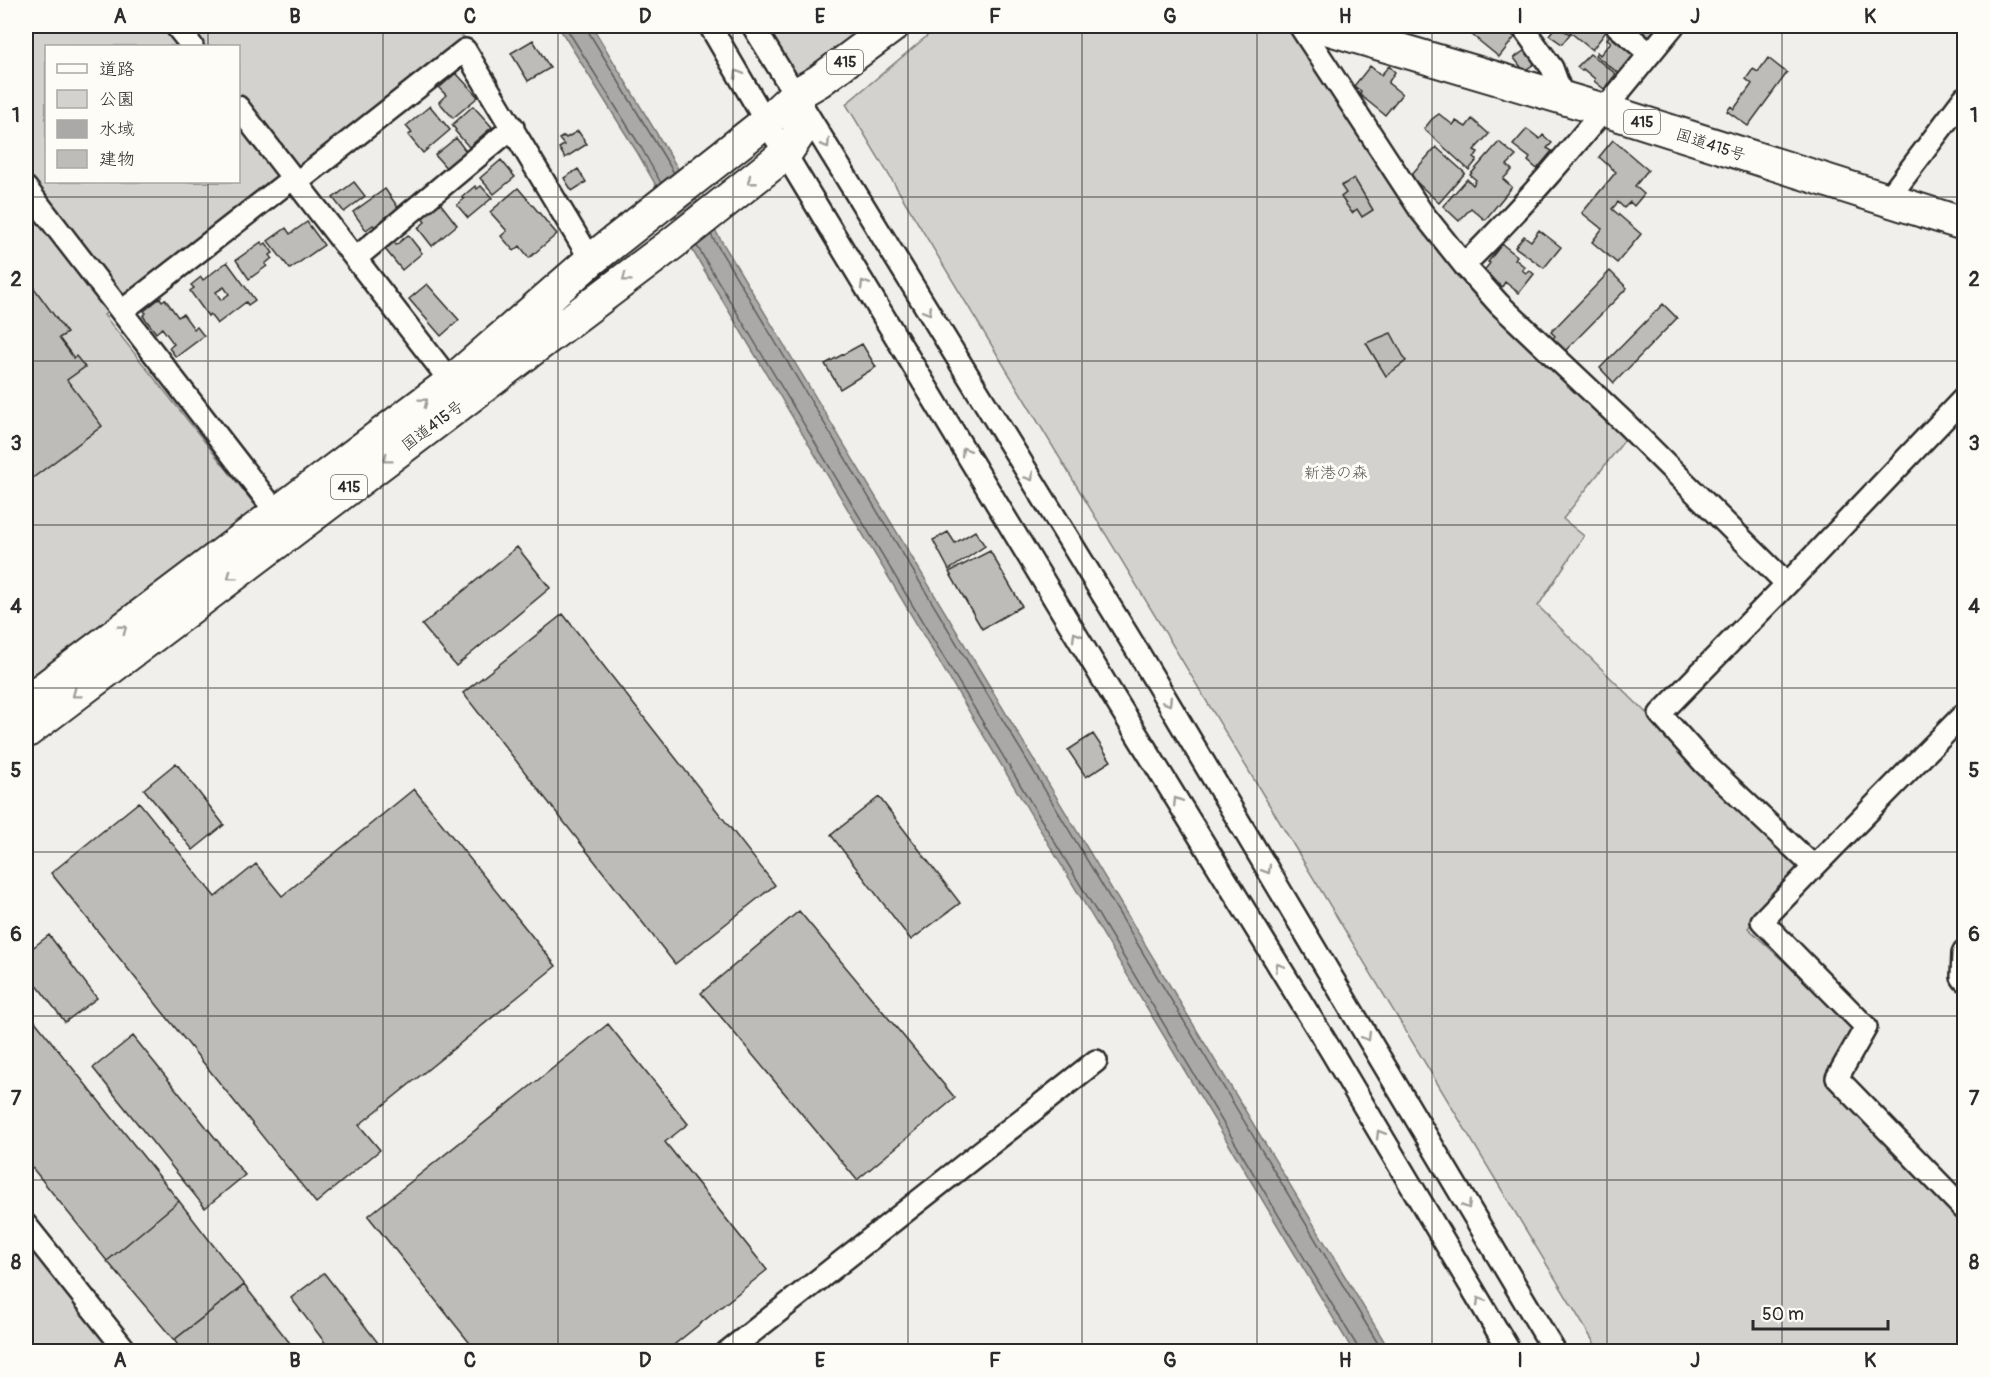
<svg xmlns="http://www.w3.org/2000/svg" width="1990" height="1377" font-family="Pangolin,'Klee One',sans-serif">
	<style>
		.green { fill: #d3d2cf; stroke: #7f7e7d; stroke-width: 1.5; fill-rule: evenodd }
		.water { fill: #aaa9a7; stroke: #777775; stroke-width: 1.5 }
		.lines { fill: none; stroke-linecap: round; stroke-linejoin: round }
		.shore { stroke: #5e5d5d; stroke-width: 1.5 }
		.building { fill: #bdbcb8; stroke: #2b2b2b; stroke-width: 1.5; fill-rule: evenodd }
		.minor-casing { stroke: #2b2b2b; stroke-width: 26 }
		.highway-casing { stroke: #2b2b2b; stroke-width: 36 }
		.minor { stroke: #fdfcf7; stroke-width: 21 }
		.highway { stroke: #fdfcf7; stroke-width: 32 }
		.oneway { stroke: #9e9e9b }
		.grid { fill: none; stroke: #2b2b2b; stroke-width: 1.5; stroke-opacity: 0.55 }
		.labels { text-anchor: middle; stroke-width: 6; stroke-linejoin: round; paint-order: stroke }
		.shield { fill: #fdfcf7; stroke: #6a6a68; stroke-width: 1.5 }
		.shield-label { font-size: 15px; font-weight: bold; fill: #2b2b2b }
		.street-label { font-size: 16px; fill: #2b2b2b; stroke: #fdfcf7 }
		.park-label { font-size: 16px; fill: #555554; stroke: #fdfcf7 }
		.neatline { fill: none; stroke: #2b2b2b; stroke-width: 2 }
		.grid-label { font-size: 20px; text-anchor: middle; font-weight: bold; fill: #2b2b2b }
	</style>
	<rect width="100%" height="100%" fill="#f0efeb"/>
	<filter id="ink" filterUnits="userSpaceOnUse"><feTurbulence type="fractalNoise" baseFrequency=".0167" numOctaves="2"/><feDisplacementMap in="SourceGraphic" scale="12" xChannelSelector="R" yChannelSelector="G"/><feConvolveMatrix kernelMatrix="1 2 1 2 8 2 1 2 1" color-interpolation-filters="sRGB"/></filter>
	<g filter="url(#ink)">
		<!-- green -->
		<path class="green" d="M 26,26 L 447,26 L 464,37 L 383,101 L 104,315 L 259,510 L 26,691 ZM 46,46 L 238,46 L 238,182 L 46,182 Z
			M 762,26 L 873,26 L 798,86 Z
			M 939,26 L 1290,26 L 1299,28 L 1415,222 L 1519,331 L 1627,437 L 1563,519 L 1584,536 L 1538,606 L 1803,868 L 1748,928 L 1856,1029 L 1827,1080 L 1964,1222 L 1964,1351 L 1599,1351 L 846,104 Z
			M 26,1240 L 117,1351 L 26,1351 Z"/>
		<!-- water -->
		<path class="water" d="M 558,26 L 592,26 L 1390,1351 L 1353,1351 L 697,258 L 637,152 Z"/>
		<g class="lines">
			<!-- shore -->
			<path class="shore" d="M 565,26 L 642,149 L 661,183
				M 587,26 L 588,31 L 674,173
				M 711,235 L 1383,1352
				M 697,246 L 1357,1346 L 1358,1352"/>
		</g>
		<!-- building -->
		<path class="building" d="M 1480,26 L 1510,26 L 1512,27 L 1508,32 L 1515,37 L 1499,57 L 1472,35 Z
			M 1556,26 L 1570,34 L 1562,44 L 1549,35 Z
			M 1575,26 L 1583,26 L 1587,29 L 1589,26 L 1605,26 L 1608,29 L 1592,50 L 1570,32 Z
			M 1632,26 L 1661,26 L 1651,38 L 1649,36 L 1647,38 Z
			M 1612,32 L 1634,50 L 1636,57 L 1621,75 L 1595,55 L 1597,52 L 1600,55 L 1611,42 L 1607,39 Z
			M 533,40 L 550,68 L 528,81 L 511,53 Z
			M 1528,48 L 1537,62 L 1524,71 L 1514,58 Z
			M 1590,54 L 1616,74 L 1604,89 L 1594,81 L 1595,79 L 1583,69 L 1582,71 L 1577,67 Z
			M 1768,58 L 1787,73 L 1748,126 L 1727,111 L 1731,106 L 1734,109 L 1752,84 L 1746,79 L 1753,69 L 1758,72 Z
			M 1370,66 L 1381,75 L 1389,66 L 1395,72 L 1388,83 L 1402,94 L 1385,115 L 1360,95 L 1361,91 L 1354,86 Z
			M 456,73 L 478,97 L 453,118 L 439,102 L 446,95 L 439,88 Z
			M 430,106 L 450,130 L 423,153 L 408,135 L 412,133 L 406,126 Z
			M 473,106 L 492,127 L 469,147 L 455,131 L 456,130 L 452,125 Z
			M 1439,114 L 1453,125 L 1456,121 L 1466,127 L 1472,119 L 1489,134 L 1474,150 L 1478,152 L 1474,158 L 1477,160 L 1469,170 L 1424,129 L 1432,119 Z
			M 1527,129 L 1540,139 L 1543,135 L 1552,143 L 1547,148 L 1552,151 L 1537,169 L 1528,161 L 1530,158 L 1513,145 Z
			M 578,131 L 587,144 L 565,158 L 559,148 L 564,145 L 559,139 L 564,136 L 566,138 Z
			M 456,138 L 468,154 L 448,170 L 435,155 Z
			M 1613,140 L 1648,170 L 1635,186 L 1644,194 L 1634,206 L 1630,202 L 1624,208 L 1618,202 L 1612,209 L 1641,234 L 1617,263 L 1592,242 L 1602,229 L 1582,213 L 1616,172 L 1599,157 Z
			M 1499,142 L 1516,156 L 1507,165 L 1512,170 L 1503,179 L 1512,187 L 1485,220 L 1471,208 L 1459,221 L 1443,206 L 1467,179 L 1473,185 L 1476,180 L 1470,175 Z
			M 1436,147 L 1465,173 L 1439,203 L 1410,176 Z
			M 501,160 L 515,177 L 494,194 L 480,178 Z
			M 578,169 L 586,182 L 572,191 L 564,178 Z
			M 1354,178 L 1373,210 L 1362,217 L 1357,209 L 1352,213 L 1341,197 L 1346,193 L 1341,186 Z
			M 354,182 L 365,196 L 344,212 L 333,198 Z
			M 475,186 L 477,189 L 481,186 L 492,198 L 468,218 L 457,205 L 464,199 L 462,197 Z
			M 518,188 L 557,234 L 529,258 L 520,246 L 514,251 L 501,236 L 507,231 L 490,212 Z
			M 385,189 L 400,210 L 376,228 L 373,225 L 366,230 L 353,212 Z
			M 440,203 L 457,225 L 432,246 L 418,228 L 425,222 L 422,218 Z
			M 307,222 L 324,245 L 290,269 L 268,241 L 286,228 L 290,234 Z
			M 1539,230 L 1561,247 L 1544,268 L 1515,247 L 1524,236 L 1531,241 Z
			M 408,235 L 422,253 L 402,270 L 385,249 L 394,242 L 396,245 Z
			M 261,242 L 263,245 L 266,243 L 273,253 L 270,255 L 272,258 L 265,264 L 267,266 L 249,279 L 236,260 Z
			M 1502,244 L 1517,256 L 1515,259 L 1525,267 L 1522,270 L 1526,273 L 1529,270 L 1534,274 L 1519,293 L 1505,282 L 1502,287 L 1483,272 L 1490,263 L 1488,262 Z
			M 227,262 L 255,300 L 248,305 L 246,302 L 217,324 L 210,314 L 208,316 L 190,291 L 194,288 L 191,285 L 201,277 L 203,280 ZM 224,287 L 229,294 L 221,300 L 216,292 Z
			M 1610,271 L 1627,288 L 1565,351 L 1552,339 L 1555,336 L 1551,332 Z
			M 26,277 L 67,333 L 59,338 L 74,358 L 76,356 L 85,367 L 67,380 L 102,426 L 26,483 Z
			M 427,284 L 459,320 L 441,336 L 409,299 Z
			M 160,298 L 162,301 L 165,299 L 178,317 L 183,314 L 194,329 L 197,327 L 204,336 L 176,357 L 169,348 L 174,344 L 162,328 L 156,333 L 143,316 L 146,313 L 144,311 Z
			M 1663,304 L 1677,318 L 1614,383 L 1600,368 Z
			M 1391,333 L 1406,361 L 1386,376 L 1366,343 Z
			M 862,344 L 876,367 L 840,389 L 825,364 Z
			M 975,531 L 985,546 L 949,570 L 933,540 L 948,532 L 955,543 Z
			M 517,547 L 550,588 L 456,666 L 422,625 Z
			M 990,551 L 1022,606 L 982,629 L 949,572 Z
			M 563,614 L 775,885 L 675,964 L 463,693 Z
			M 1093,734 L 1111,761 L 1086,777 L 1068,750 Z
			M 176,763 L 224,825 L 193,850 L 144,789 Z
			M 414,789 L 556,966 L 359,1125 L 380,1150 L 316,1203 L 51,873 L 139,802 L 215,897 L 256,864 L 282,896 Z
			M 879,797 L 960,903 L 911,940 L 831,835 Z
			M 799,911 L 955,1098 L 857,1180 L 701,993 Z
			M 49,935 L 97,998 L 65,1022 L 26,971 L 26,953 Z
			M 26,1010 L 179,1201 L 107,1261 L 26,1160 Z
			M 608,1024 L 688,1124 L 665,1142 L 767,1270 L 665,1352 L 477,1352 L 368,1216 Z
			M 133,1036 L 245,1175 L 205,1208 L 93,1068 Z
			M 179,1201 L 244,1285 L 174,1340 L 107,1261 Z
			M 324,1273 L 385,1352 L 332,1352 L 291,1298 Z
			M 244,1285 L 297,1352 L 183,1352 L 174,1340 Z"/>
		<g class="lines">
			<!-- minor casing -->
			<g class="minor-casing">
				<path id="minor" d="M 176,26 L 192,46
					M 710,26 L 766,122 L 1107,686 L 1330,1049 L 1510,1352
					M 753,26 L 1138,652 L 1555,1352
					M 1300,26 L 1421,211 L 1464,265 L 1499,304 L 1625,423 L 1787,584
					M 1522,26 L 1552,68 L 1563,98
					M 1617,26 L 1650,54
					M 238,107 L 451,382
					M 296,183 L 465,50 L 591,260
					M 26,188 L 277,513
					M 1887,200 L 1964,98
					M 356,258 L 513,127
					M 1464,265 C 1541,190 1605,108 1673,26
					M 122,311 L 293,178
					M 1964,398 L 1787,584 L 1660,714 L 1704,763 L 1814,867 L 1762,921 L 1866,1027 L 1837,1078 L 1964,1209
					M 1814,867 L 1964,714
					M 1964,952 L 1963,954 L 1962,977 L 1964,980
					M 26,1225 L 127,1352
					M 727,1352 L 1096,1061"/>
			</g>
			<!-- highway casing -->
			<g class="highway-casing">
				<path id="highway" d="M 1319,26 L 1604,110 L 1964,224
					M 26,702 L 451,382 L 591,260 L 766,122 L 795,95 L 819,81 L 893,26
					M 26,732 L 673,243 L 785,154 L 800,132 L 795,95"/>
			</g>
			<!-- minor -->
			<use href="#minor" class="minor"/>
			<!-- highway -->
			<use href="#highway" class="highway"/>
		</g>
		<!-- one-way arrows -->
		<defs><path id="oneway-chevron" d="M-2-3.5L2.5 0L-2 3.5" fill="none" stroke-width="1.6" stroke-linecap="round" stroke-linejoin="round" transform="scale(1.5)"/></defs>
		<g class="oneway">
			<use href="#oneway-chevron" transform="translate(738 74) rotate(-120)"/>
			<use href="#oneway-chevron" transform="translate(826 144) rotate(58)"/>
			<use href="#oneway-chevron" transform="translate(751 181) rotate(141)"/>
			<use href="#oneway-chevron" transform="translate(626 278) rotate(143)"/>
			<use href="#oneway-chevron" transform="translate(864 284) rotate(-121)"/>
			<use href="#oneway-chevron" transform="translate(928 311) rotate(58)"/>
			<use href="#oneway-chevron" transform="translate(424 402) rotate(-37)"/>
			<use href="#oneway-chevron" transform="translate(965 451) rotate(-121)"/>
			<use href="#oneway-chevron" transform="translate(387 459) rotate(143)"/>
			<use href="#oneway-chevron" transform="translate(1030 477) rotate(58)"/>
			<use href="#oneway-chevron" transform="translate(231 576) rotate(143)"/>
			<use href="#oneway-chevron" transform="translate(123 629) rotate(-37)"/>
			<use href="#oneway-chevron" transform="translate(1076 636) rotate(-121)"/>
			<use href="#oneway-chevron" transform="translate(76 694) rotate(143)"/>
			<use href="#oneway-chevron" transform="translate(1168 702) rotate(59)"/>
			<use href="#oneway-chevron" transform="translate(1177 801) rotate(-122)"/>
			<use href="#oneway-chevron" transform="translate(1267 870) rotate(59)"/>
			<use href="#oneway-chevron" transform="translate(1279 967) rotate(-122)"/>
			<use href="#oneway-chevron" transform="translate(1367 1037) rotate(59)"/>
			<use href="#oneway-chevron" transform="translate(1380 1134) rotate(-121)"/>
			<use href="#oneway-chevron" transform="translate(1467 1205) rotate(59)"/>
			<use href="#oneway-chevron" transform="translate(1480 1301) rotate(-121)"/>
		</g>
	</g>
	<!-- grid -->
	<path class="grid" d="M 208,26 L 208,46M 383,26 L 383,1352M 558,26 L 558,1352M 733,26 L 733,1352M 908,26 L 908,1352M 1082,26 L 1082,1352M 1257,26 L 1257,1352M 1432,26 L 1432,1352M 1607,26 L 1607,1352M 1782,26 L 1782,1352M 208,182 L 208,1352M 26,197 L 1964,197M 26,361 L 1964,361M 26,525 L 1964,525M 26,688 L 1964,688M 26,852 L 1964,852M 26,1016 L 1964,1016M 26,1180 L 1964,1180"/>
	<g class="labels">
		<!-- shield labels -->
		<g class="shield">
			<rect x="827" y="50" width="36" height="24" rx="4.5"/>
			<rect x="1624" y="110" width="36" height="24" rx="4.5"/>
			<rect x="331" y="475" width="36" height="24" rx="4.5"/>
		</g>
		<g class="shield-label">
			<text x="845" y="67">415</text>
			<text x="1642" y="127">415</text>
			<text x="349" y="492">415</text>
		</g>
		<!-- street labels -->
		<g class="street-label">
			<text transform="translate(1711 144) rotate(18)" y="6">国道415号</text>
			<text transform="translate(432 425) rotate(-37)" y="6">国道415号</text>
		</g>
		<!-- park labels -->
		<g class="park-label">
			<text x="1336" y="478">新港の森</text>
		</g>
	</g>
	<!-- margin -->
	<rect width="1990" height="1377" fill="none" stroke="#fdfcf7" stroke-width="66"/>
	<!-- legend -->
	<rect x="45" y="45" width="195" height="138" fill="#fdfcf7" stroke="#a9a8a5" stroke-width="1.5"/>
	<rect x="57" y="64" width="30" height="9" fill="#fdfcf7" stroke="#a9a8a5" stroke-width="1.5"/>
	<text x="99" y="75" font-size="18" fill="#2b2b2b">道路</text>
	<rect x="57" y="90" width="30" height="18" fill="#d3d2cf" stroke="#a9a8a5" stroke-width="1.5"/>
	<text x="99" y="105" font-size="18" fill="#2b2b2b">公園</text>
	<rect x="57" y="120" width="30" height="18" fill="#aaa9a7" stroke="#a9a8a5" stroke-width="1.5"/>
	<text x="99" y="135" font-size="18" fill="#2b2b2b">水域</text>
	<rect x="57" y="150" width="30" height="18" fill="#bdbcb8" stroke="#a9a8a5" stroke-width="1.5"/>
	<text x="99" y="165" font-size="18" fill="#2b2b2b">建物</text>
	<!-- scale -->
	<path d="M1753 1320v9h135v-9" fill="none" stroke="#2b2b2b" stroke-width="3"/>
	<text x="1762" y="1320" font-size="18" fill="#2b2b2b" stroke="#fdfcf7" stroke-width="4.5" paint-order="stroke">50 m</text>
	<rect x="33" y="33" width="1924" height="1311" class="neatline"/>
	<g class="grid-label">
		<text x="120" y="23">A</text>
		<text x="295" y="23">B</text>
		<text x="470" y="23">C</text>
		<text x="645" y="23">D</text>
		<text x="820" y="23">E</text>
		<text x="995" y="23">F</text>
		<text x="1170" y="23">G</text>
		<text x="1345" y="23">H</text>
		<text x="1520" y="23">I</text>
		<text x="1695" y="23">J</text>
		<text x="1870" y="23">K</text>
		<text x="16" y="122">1</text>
		<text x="1974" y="122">1</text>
		<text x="16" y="286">2</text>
		<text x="1974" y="286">2</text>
		<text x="16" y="450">3</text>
		<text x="1974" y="450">3</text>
		<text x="16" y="613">4</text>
		<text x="1974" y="613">4</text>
		<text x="16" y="777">5</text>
		<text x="1974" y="777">5</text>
		<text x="16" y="941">6</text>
		<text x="1974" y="941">6</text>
		<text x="16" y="1105">7</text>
		<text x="1974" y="1105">7</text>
		<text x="16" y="1269">8</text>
		<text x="1974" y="1269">8</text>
		<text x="120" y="1367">A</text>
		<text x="295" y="1367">B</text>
		<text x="470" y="1367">C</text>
		<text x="645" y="1367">D</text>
		<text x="820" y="1367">E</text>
		<text x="995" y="1367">F</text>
		<text x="1170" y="1367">G</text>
		<text x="1345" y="1367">H</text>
		<text x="1520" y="1367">I</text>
		<text x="1695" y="1367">J</text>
		<text x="1870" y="1367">K</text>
	</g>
</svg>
